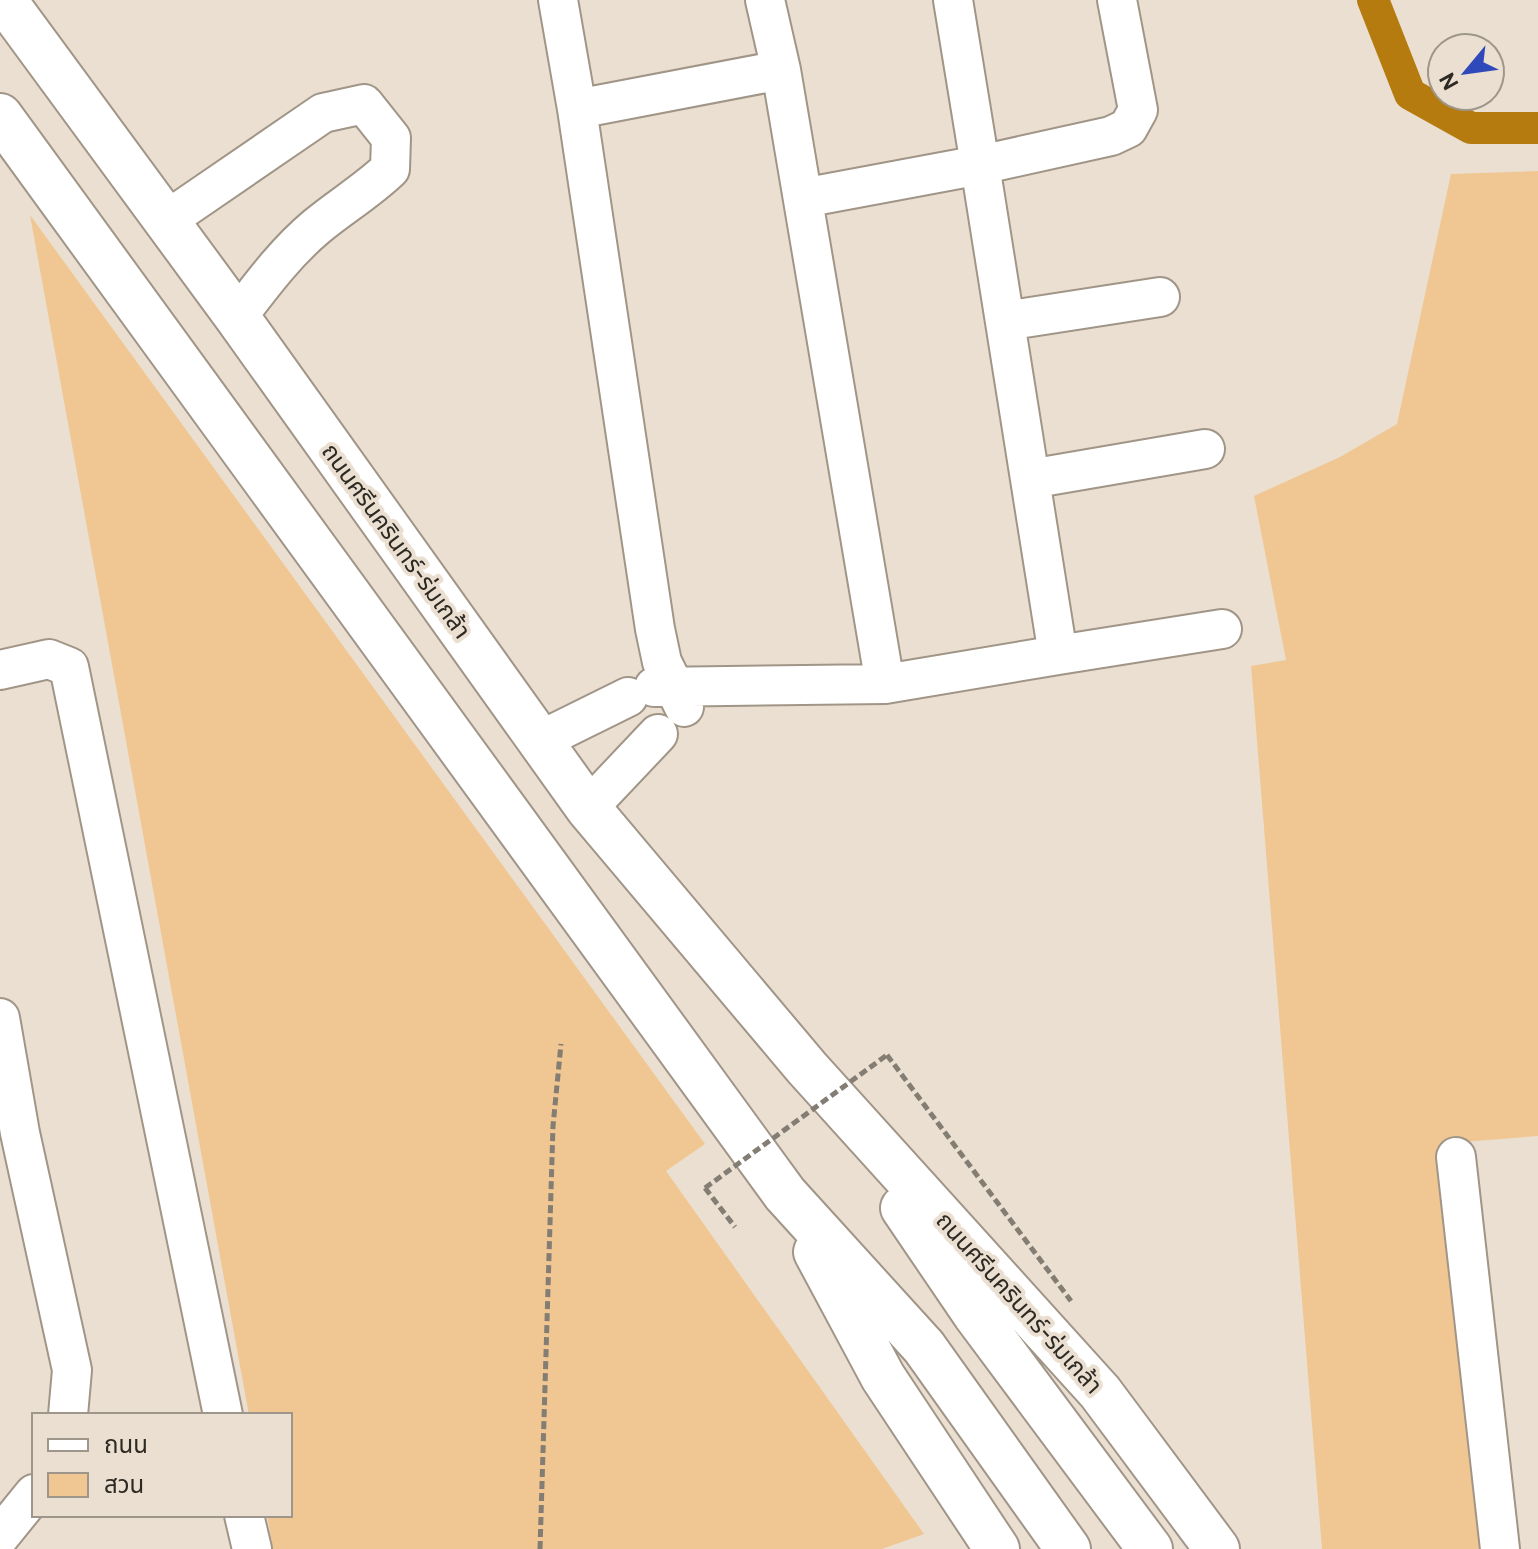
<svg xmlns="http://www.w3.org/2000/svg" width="1538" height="1549" font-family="Cabin,'Noto Sans Thai',sans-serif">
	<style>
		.green { fill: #f0c792 }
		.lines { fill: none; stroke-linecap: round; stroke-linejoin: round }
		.canal { stroke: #b67b0f; stroke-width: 32 }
		.minor-casing { stroke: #a09587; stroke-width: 42 }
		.major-casing { stroke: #a09587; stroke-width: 48 }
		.path { stroke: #847d73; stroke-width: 5; stroke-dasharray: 8 4; stroke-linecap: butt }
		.minor { stroke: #fff; stroke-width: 38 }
		.major { stroke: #fff; stroke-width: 44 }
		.path-bridge { stroke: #847d73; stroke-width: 5; stroke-dasharray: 8 4; stroke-linecap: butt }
		.labels { text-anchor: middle; stroke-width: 8; stroke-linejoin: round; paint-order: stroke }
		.street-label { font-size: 24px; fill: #2d2923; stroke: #eadfd0 }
	</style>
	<rect width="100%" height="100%" fill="#eadfd0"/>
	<!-- green -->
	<path class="green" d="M 1538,171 L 1538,1136 L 1462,1142 L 1486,1549 L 1322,1549 L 1251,666 L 1286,660 L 1254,496 L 1340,457 L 1397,424 L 1451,174 Z
		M 30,215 L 705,1144 L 666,1171 L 924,1534 L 882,1549 L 273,1549 L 267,1515 L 290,1515 L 290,1415 L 249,1415 Z"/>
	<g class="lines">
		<!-- canal -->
		<path class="canal" d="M 1373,0 L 1410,94 L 1471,128 L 1538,128"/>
		<!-- minor casing -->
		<g class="minor-casing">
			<path id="minor" d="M 558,0 L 577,109
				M 953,0 L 980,165 L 1111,136 L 1128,128 L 1138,110 L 1117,0
				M 803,198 L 980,165 L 1058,655 L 1222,629
				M 164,222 L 323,113 L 364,104 L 391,138 L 390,169 C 367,191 340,207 316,227 C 285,253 261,286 237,317
				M 1005,321 L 1160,297
				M 1030,479 L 1205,449
				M 0,670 L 49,659 L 69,667 L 223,1415
				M 885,684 L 1058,655
				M 654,687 L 885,684 L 781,70 L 765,0
				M 684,707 L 662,662 L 655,629 L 577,109 L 781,70
				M 539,741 L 628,697
				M 588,808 L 658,734
				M 0,1018 L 20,1133 L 72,1370 L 68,1415
				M 1456,1157 L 1500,1549
				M 244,1515 L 252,1549
				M 0,1536 L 34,1494"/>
		</g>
		<!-- major casing -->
		<g class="major-casing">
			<path id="major" d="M 4,0 L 237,317 L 588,808 L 807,1068 L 1100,1392 L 1217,1549
				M 0,116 L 785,1194 L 924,1347 L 1068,1549
				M 903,1208 L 975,1314 L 1150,1549
				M 816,1252 L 883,1377 L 997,1549"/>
		</g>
		<!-- path -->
		<path class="path" d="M 887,1055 L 1071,1301
			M 705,1188 L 735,1227
			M 540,1549 L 553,1126 L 561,1044"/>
		<!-- minor -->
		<use href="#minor" class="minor"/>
		<!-- major -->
		<use href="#major" class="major"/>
		<!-- path-bridge -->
		<path class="path-bridge" d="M 705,1188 L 887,1055"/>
	</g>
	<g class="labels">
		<!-- street labels -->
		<g class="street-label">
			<text transform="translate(396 541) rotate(54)" y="8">ถนนศรีนครินทร์-ร่มเกล้า</text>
			<text transform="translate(1019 1303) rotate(48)" y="8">ถนนศรีนครินทร์-ร่มเกล้า</text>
		</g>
	</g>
	<!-- legend -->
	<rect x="32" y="1413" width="260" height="104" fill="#eadfd0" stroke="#9e968b" stroke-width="2"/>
	<rect x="48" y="1439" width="40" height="12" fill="#ffffff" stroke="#9e968b" stroke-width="2"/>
	<text x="104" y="1453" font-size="24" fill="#2d2923">ถนน</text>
	<rect x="48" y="1473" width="40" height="24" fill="#f0c792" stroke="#9e968b" stroke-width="2"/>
	<text x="104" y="1493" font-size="24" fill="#2d2923">สวน</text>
	<!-- north arrow -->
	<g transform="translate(1466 72) rotate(241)"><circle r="38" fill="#eadfd0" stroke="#9e968b" stroke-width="2"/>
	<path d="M0-6L14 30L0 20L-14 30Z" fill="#2f49ba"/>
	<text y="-12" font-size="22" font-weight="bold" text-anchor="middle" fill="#2d2923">N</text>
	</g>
</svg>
